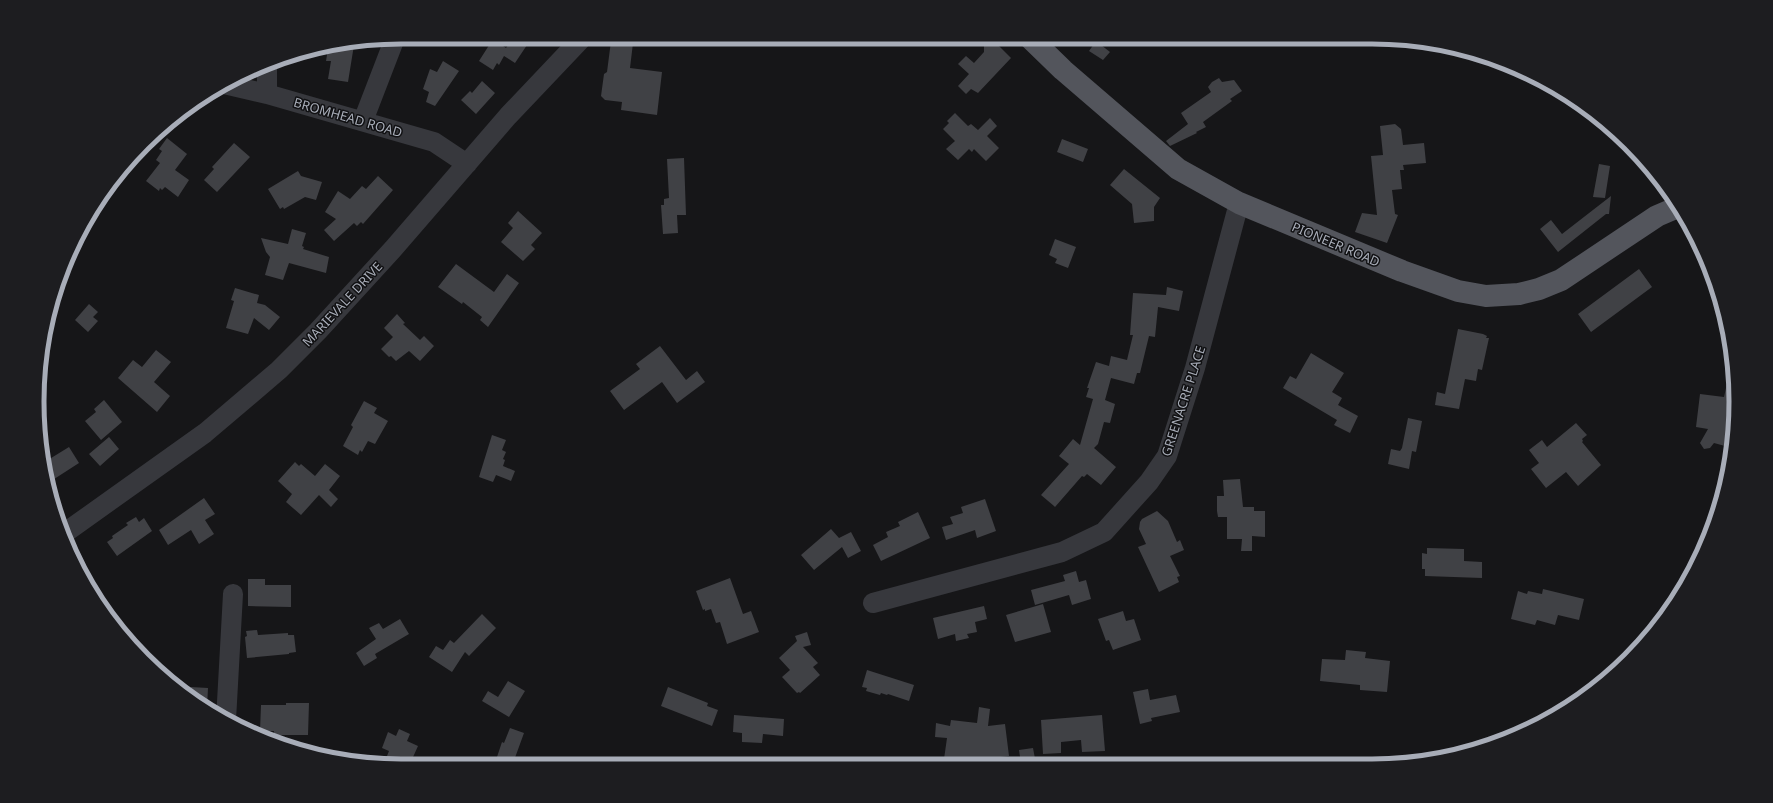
<svg xmlns="http://www.w3.org/2000/svg" width="1773" height="803" font-family="'Noto Sans',sans-serif">
	<style>
		.building { fill: #404145 }
		.lines { fill: none; stroke-linecap: round; stroke-linejoin: round }
		.minor { stroke: #37383d; stroke-width: 20 }
		.major { stroke: #53555c; stroke-width: 22 }
		.labels { text-anchor: middle; stroke-width: 3; stroke-linejoin: round; paint-order: stroke }
		.street-label { font-size: 13px; fill: #a8adb8; stroke: #111113 }
		.rim { fill: none; stroke: #a8adb8; stroke-width: 5 }
	</style>
	<rect width="100%" height="100%" fill="#161618"/>
	<!-- building -->
	<path class="building" d="M 514,37 L 527,45 L 515,63 L 504,56 L 499,65 L 497,63 L 493,70 L 479,61 L 493,39 L 506,48 Z
		M 988,40 L 995,42 L 1011,58 L 978,93 L 971,89 L 966,94 L 958,86 L 969,74 L 958,64 L 966,56 L 974,63 L 984,52 L 984,44 Z
		M 611,41 L 633,43 L 630,68 L 662,72 L 657,115 L 621,110 L 622,102 L 605,100 L 601,96 L 604,74 L 607,72 Z
		M 1096,41 L 1110,52 L 1103,60 L 1089,51 Z
		M 354,45 L 348,82 L 328,79 L 331,61 L 326,61 L 328,49 Z
		M 443,61 L 459,71 L 435,106 L 426,102 L 429,92 L 423,89 L 430,69 L 437,72 Z
		M 1219,78 L 1222,82 L 1234,80 L 1242,91 L 1230,99 L 1232,101 L 1203,122 L 1206,127 L 1196,132 L 1197,133 L 1170,146 L 1166,141 L 1188,124 L 1181,113 L 1211,92 L 1208,87 L 1212,82 Z
		M 482,81 L 495,93 L 476,114 L 461,100 L 470,91 L 472,93 Z
		M 955,113 L 968,126 L 971,124 L 978,130 L 990,118 L 997,126 L 987,136 L 999,148 L 986,161 L 974,149 L 972,152 L 969,149 L 958,160 L 946,149 L 955,141 L 943,129 L 949,123 L 947,121 Z
		M 1395,124 L 1401,129 L 1403,145 L 1424,143 L 1426,163 L 1403,165 L 1404,170 L 1400,170 L 1402,189 L 1392,190 L 1395,214 L 1398,215 L 1387,243 L 1355,232 L 1362,213 L 1377,215 L 1371,156 L 1383,155 L 1380,126 Z
		M 167,138 L 187,154 L 175,170 L 189,180 L 178,197 L 165,187 L 162,190 L 160,188 L 159,191 L 146,181 L 160,163 L 156,160 L 162,151 L 159,149 Z
		M 1062,139 L 1088,149 L 1083,162 L 1057,152 Z
		M 234,143 L 250,157 L 217,192 L 204,180 L 214,169 L 212,167 Z
		M 684,158 L 686,215 L 677,215 L 678,233 L 663,234 L 661,205 L 664,205 L 664,199 L 669,198 L 667,159 Z
		M 1599,164 L 1610,166 L 1605,198 L 1593,197 Z
		M 1124,169 L 1160,198 L 1154,207 L 1154,221 L 1134,223 L 1132,204 L 1110,185 Z
		M 298,171 L 301,176 L 322,182 L 316,200 L 305,197 L 284,209 L 283,207 L 280,209 L 268,189 Z
		M 378,176 L 393,190 L 363,224 L 361,222 L 357,226 L 354,223 L 334,241 L 324,230 L 336,219 L 325,212 L 338,191 L 350,199 L 362,186 L 366,189 Z
		M 1611,196 L 1609,214 L 1606,214 L 1558,252 L 1540,229 L 1551,220 L 1562,234 Z
		M 518,211 L 542,233 L 531,245 L 535,249 L 523,261 L 501,242 L 513,228 L 508,223 Z
		M 292,229 L 306,233 L 302,246 L 304,247 L 303,249 L 329,257 L 326,273 L 289,263 L 283,280 L 265,275 L 270,257 L 266,252 L 261,238 L 288,244 Z
		M 1055,239 L 1076,247 L 1068,268 L 1055,263 L 1057,259 L 1049,255 Z
		M 456,264 L 494,292 L 507,274 L 519,283 L 488,327 L 480,320 L 482,317 L 463,302 L 462,304 L 438,287 Z
		M 1639,269 L 1652,287 L 1591,332 L 1578,314 Z
		M 1167,287 L 1183,291 L 1179,311 L 1158,307 L 1155,337 L 1149,336 L 1140,373 L 1137,373 L 1134,384 L 1111,378 L 1105,400 L 1115,404 L 1110,423 L 1104,422 L 1098,444 L 1094,448 L 1116,467 L 1101,485 L 1087,474 L 1084,477 L 1082,476 L 1055,507 L 1054,506 L 1041,495 L 1069,464 L 1059,456 L 1073,439 L 1080,445 L 1093,399 L 1086,397 L 1089,388 L 1087,388 L 1096,362 L 1109,366 L 1111,356 L 1127,360 L 1133,335 L 1130,335 L 1133,293 L 1166,295 Z
		M 235,288 L 259,295 L 257,303 L 265,305 L 280,317 L 269,330 L 254,318 L 248,334 L 226,328 L 234,301 L 231,300 Z
		M 89,304 L 98,312 L 93,317 L 98,321 L 88,332 L 75,320 Z
		M 397,314 L 405,323 L 403,324 L 420,340 L 424,336 L 434,346 L 420,361 L 409,351 L 396,361 L 391,356 L 389,357 L 381,349 L 393,337 L 384,328 Z
		M 1458,329 L 1483,334 L 1487,336 L 1486,338 L 1489,338 L 1482,370 L 1478,369 L 1476,381 L 1465,379 L 1459,409 L 1435,405 L 1437,392 L 1445,394 Z
		M 660,346 L 686,380 L 697,371 L 705,382 L 677,403 L 662,382 L 624,410 L 610,391 L 640,369 L 636,364 Z
		M 156,350 L 171,362 L 154,382 L 170,396 L 157,412 L 118,378 L 133,360 L 142,367 Z
		M 1311,353 L 1344,373 L 1332,392 L 1342,398 L 1338,405 L 1358,416 L 1350,433 L 1334,425 L 1337,420 L 1283,388 L 1290,376 L 1296,379 Z
		M 1730,370 L 1734,371 L 1735,378 L 1734,401 L 1725,446 L 1714,443 L 1710,448 L 1704,449 L 1700,443 L 1708,429 L 1696,427 L 1700,394 L 1724,397 Z
		M 104,400 L 122,422 L 101,440 L 85,421 L 96,412 L 94,409 Z
		M 364,401 L 377,408 L 374,413 L 388,421 L 375,444 L 368,441 L 362,452 L 360,450 L 358,455 L 343,446 L 353,427 L 351,425 Z
		M 1408,418 L 1422,421 L 1416,452 L 1412,451 L 1409,469 L 1388,464 L 1391,449 L 1400,451 L 1402,448 Z
		M 1576,423 L 1587,435 L 1582,439 L 1583,441 L 1582,442 L 1601,465 L 1578,486 L 1566,472 L 1546,488 L 1531,469 L 1539,463 L 1529,450 L 1542,440 L 1547,447 Z
		M 492,435 L 506,440 L 502,450 L 506,452 L 503,459 L 505,460 L 503,466 L 515,471 L 511,481 L 496,475 L 493,482 L 479,477 Z
		M 109,437 L 119,449 L 100,466 L 89,454 Z
		M 69,447 L 79,463 L 48,483 L 44,472 L 43,463 Z
		M 295,462 L 299,466 L 301,464 L 315,476 L 325,464 L 340,476 L 329,490 L 338,499 L 331,507 L 319,495 L 301,515 L 286,502 L 292,494 L 278,481 Z
		M 1240,479 L 1243,507 L 1254,507 L 1254,511 L 1265,511 L 1265,537 L 1252,536 L 1252,551 L 1241,551 L 1242,539 L 1227,539 L 1227,517 L 1218,517 L 1217,511 L 1217,496 L 1224,496 L 1223,480 Z
		M 204,498 L 215,514 L 205,520 L 214,534 L 199,544 L 191,530 L 168,545 L 159,530 Z
		M 985,499 L 996,531 L 977,538 L 975,530 L 946,540 L 942,527 L 953,524 L 950,517 L 963,513 L 961,507 Z
		M 1157,511 L 1168,521 L 1177,542 L 1180,540 L 1184,550 L 1170,556 L 1180,576 L 1177,577 L 1179,582 L 1159,592 L 1138,547 L 1146,544 L 1139,529 L 1140,522 L 1142,519 Z
		M 918,512 L 930,538 L 881,561 L 873,545 L 888,537 L 886,532 L 900,526 L 898,522 Z
		M 136,517 L 139,522 L 144,518 L 152,531 L 117,556 L 107,542 L 113,538 L 112,536 L 128,525 L 126,523 Z
		M 831,529 L 839,538 L 851,532 L 861,551 L 848,558 L 842,547 L 814,570 L 801,555 Z
		M 1427,548 L 1464,549 L 1464,561 L 1482,562 L 1482,578 L 1425,576 L 1425,569 L 1422,569 L 1422,553 L 1427,554 Z
		M 1076,571 L 1079,582 L 1086,580 L 1091,599 L 1072,605 L 1069,595 L 1035,605 L 1031,590 L 1065,581 L 1063,575 Z
		M 730,578 L 743,614 L 751,611 L 759,632 L 727,644 L 720,622 L 716,623 L 711,609 L 705,611 L 705,609 L 703,610 L 696,591 Z
		M 248,579 L 265,579 L 265,585 L 291,585 L 291,607 L 248,606 Z
		M 1543,589 L 1584,599 L 1579,620 L 1558,615 L 1555,625 L 1537,620 L 1535,625 L 1511,619 L 1518,591 L 1527,594 L 1528,591 L 1542,594 Z
		M 1043,604 L 1051,632 L 1015,642 L 1006,615 Z
		M 984,606 L 987,619 L 975,622 L 977,632 L 967,634 L 969,638 L 956,641 L 955,634 L 938,639 L 933,618 Z
		M 1123,611 L 1126,621 L 1134,619 L 1141,640 L 1113,650 L 1109,640 L 1106,641 L 1098,619 Z
		M 482,614 L 496,628 L 469,656 L 465,652 L 452,672 L 429,657 L 436,646 L 443,650 L 450,640 L 454,643 Z
		M 400,619 L 409,634 L 375,654 L 377,658 L 364,666 L 356,653 L 376,639 L 369,628 L 379,623 L 383,629 Z
		M 257,630 L 258,635 L 288,633 L 288,635 L 294,635 L 296,652 L 289,653 L 289,654 L 247,658 L 245,637 L 247,636 L 246,631 Z
		M 807,632 L 811,645 L 803,647 L 818,663 L 813,667 L 820,675 L 800,693 L 799,692 L 797,693 L 782,677 L 790,670 L 779,658 L 797,641 L 795,636 Z
		M 1346,650 L 1366,652 L 1365,658 L 1390,661 L 1387,692 L 1360,690 L 1360,685 L 1320,681 L 1322,659 L 1345,660 Z
		M 867,670 L 914,685 L 909,701 L 888,694 L 887,695 L 881,693 L 880,695 L 866,691 L 867,688 L 862,687 Z
		M 508,681 L 525,691 L 509,717 L 482,701 L 488,691 L 498,697 Z
		M 191,687 L 208,688 L 207,709 L 190,696 Z
		M 668,687 L 708,703 L 707,706 L 718,710 L 712,726 L 661,706 Z
		M 1148,689 L 1150,700 L 1176,695 L 1180,712 L 1151,718 L 1152,721 L 1140,724 L 1133,692 Z
		M 286,703 L 309,703 L 308,735 L 274,735 L 274,731 L 260,731 L 261,705 L 286,705 Z
		M 979,707 L 990,709 L 988,726 L 1005,724 L 1009,756 L 975,760 L 975,763 L 944,759 L 947,738 L 935,737 L 936,723 L 950,726 L 951,720 L 977,723 Z
		M 734,715 L 784,719 L 783,736 L 763,734 L 762,743 L 742,742 L 742,733 L 733,732 Z
		M 1102,715 L 1105,751 L 1082,752 L 1081,740 L 1061,742 L 1061,753 L 1043,754 L 1041,720 Z
		M 510,728 L 524,733 L 512,766 L 494,766 L 502,742 L 504,743 Z
		M 399,729 L 410,734 L 407,741 L 418,746 L 409,766 L 393,765 L 385,761 L 389,751 L 382,748 L 388,732 L 396,736 Z
		M 1033,748 L 1036,764 L 1021,764 L 1019,750 Z"/>
	<g class="lines">
		<!-- minor -->
		<path class="minor" d="M 267,64 L 267,94
			M 224,84 L 267,94 L 420,138 L 434,142 L 467,164
			M 363,121 L 395,38
			M 66,532 L 205,433 L 279,370 L 318,331 L 393,249 L 508,116 L 583,37
			M 873,603 L 1062,552 L 1104,532 L 1149,482 L 1167,456 L 1195,368 L 1239,203
			M 226,720 L 233,594"/>
		<!-- major -->
		<path class="major" d="M 1029,37 L 1063,70 L 1178,169 L 1239,203 L 1402,271 L 1458,291 L 1486,296 L 1519,294 L 1539,289 L 1561,280 L 1657,216 L 1678,207"/>
	</g>
	<g class="labels">
		<!-- street labels -->
		<g class="street-label">
			<text transform="translate(348 117) rotate(16)" y="5">BROMHEAD ROAD</text>
			<text transform="translate(1336 244) rotate(23)" y="5">PIONEER ROAD</text>
			<text transform="translate(342 304) rotate(-47)" y="5">MARIEVALE DRIVE</text>
			<text transform="translate(1183 401) rotate(-72)" y="5">GREENACRE PLACE</text>
		</g>
	</g>
	<!-- crop -->
	<path d="M0 0H1773V803H0ZM401 44H1372A357 357 0 0 1 1729 401V402A357 357 0 0 1 1372 759H401A357 357 0 0 1 44 402V401A357 357 0 0 1 401 44Z" fill="#1d1d20" fill-rule="evenodd"/>
	<path class="rim" d="M401 44H1372A357 357 0 0 1 1729 401V402A357 357 0 0 1 1372 759H401A357 357 0 0 1 44 402V401A357 357 0 0 1 401 44Z"/>
</svg>
